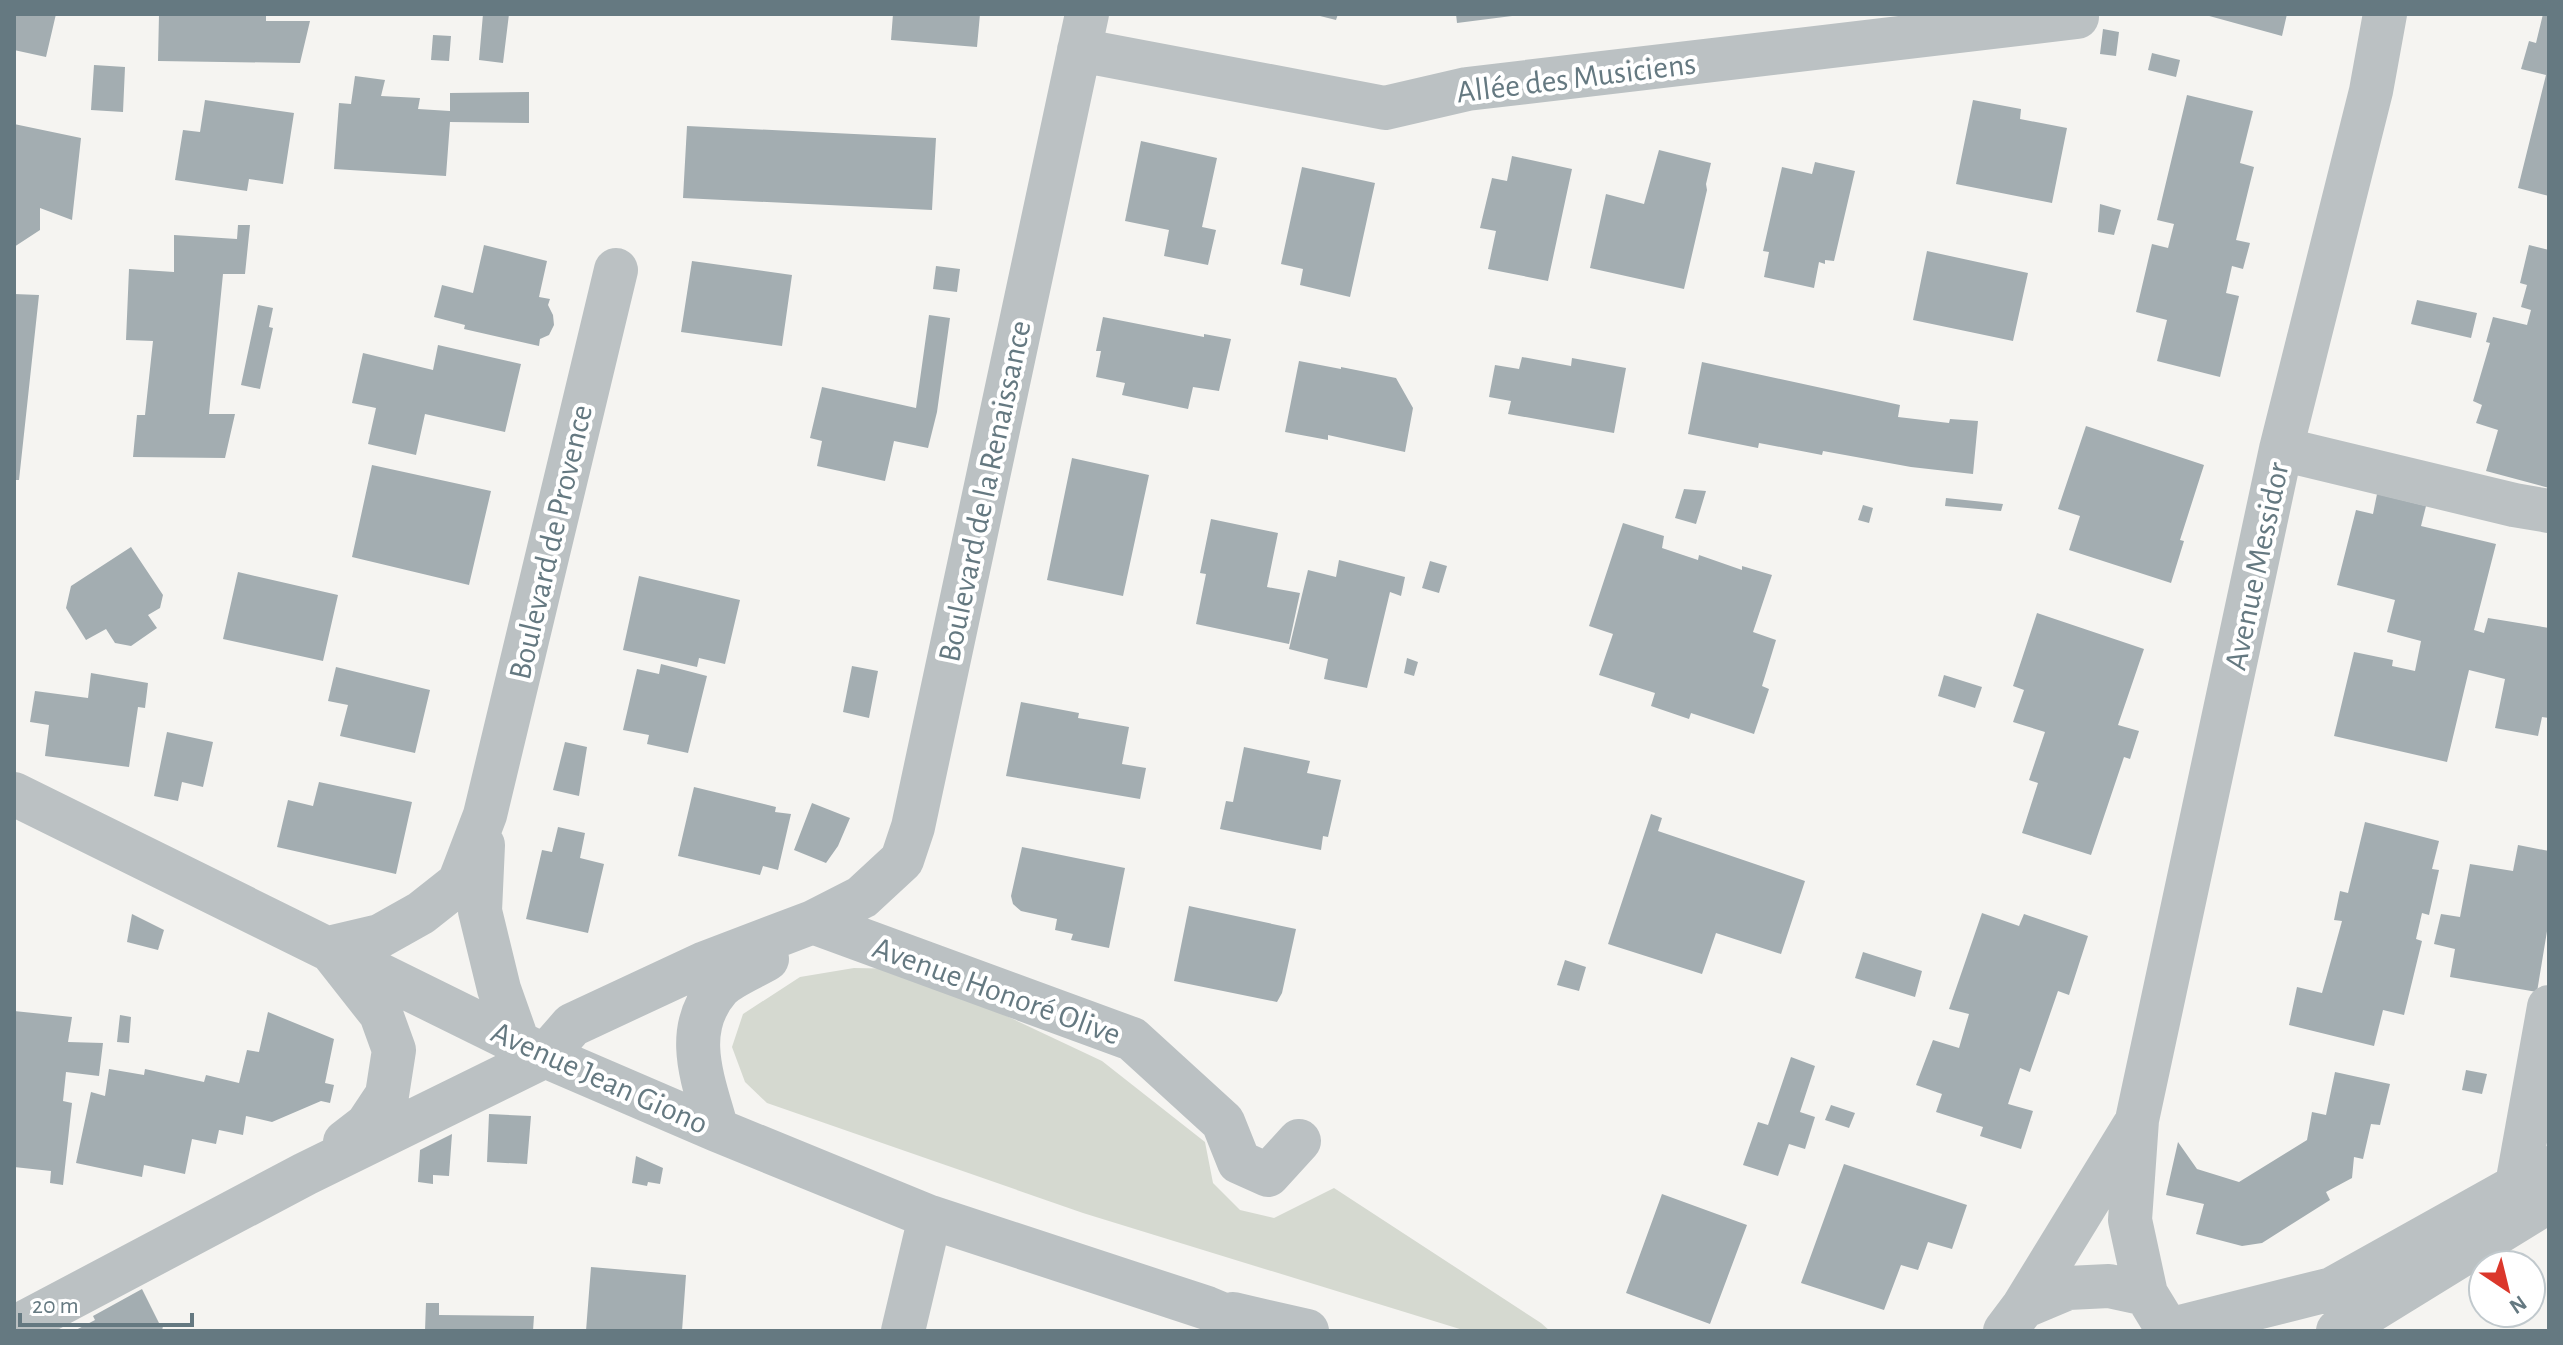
<svg xmlns="http://www.w3.org/2000/svg" width="2563" height="1345" font-family="'Alegreya Sans',sans-serif">
	<style>
		.green { fill: #d5d9d0 }
		.building { fill: #a3adb1 }
		.lines { fill: none; stroke-linecap: round; stroke-linejoin: round }
		.minor { stroke: #bbc1c3; stroke-width: 44 }
		.labels { text-anchor: middle; stroke-width: 8; stroke-linejoin: round; paint-order: stroke }
		.street-label { font-size: 32px; fill: #657981; stroke: #fff }
	</style>
	<rect width="100%" height="100%" fill="#f5f4f1"/>
	<!-- green -->
	<path class="green" d="M 854,968 L 907,969 L 1102,1061 L 1205,1142 L 1213,1183 L 1240,1210 L 1274,1218 L 1334,1188 L 1541,1323 L 1550,1331 L 1463,1330 L 1083,1213 L 767,1103 L 745,1082 L 732,1047 L 743,1014 L 800,977 Z"/>
	<!-- building -->
	<path class="building" d="M 14,14 L 56,14 L 46,57 L 14,50 Z
		M 159,14 L 266,14 L 266,21 L 310,21 L 300,63 L 158,61 Z
		M 483,14 L 509,14 L 503,63 L 479,60 Z
		M 893,14 L 980,14 L 977,47 L 891,40 Z
		M 1312,14 L 1338,14 L 1336,20 Z
		M 1456,14 L 1512,14 L 1512,16 L 1457,23 Z
		M 2202,14 L 2287,14 L 2282,36 Z
		M 2543,14 L 2549,14 L 2549,196 L 2518,188 L 2546,75 L 2521,69 L 2529,41 L 2536,43 Z
		M 2103,29 L 2119,32 L 2116,56 L 2100,54 Z
		M 433,35 L 451,36 L 449,61 L 431,60 Z
		M 2152,53 L 2180,60 L 2176,77 L 2148,70 Z
		M 94,65 L 125,67 L 123,112 L 91,110 Z
		M 355,76 L 385,80 L 381,96 L 420,98 L 418,109 L 450,111 L 450,93 L 529,92 L 529,123 L 450,122 L 446,176 L 334,169 L 339,103 L 351,104 Z
		M 2187,95 L 2253,111 L 2240,163 L 2254,167 L 2236,240 L 2250,243 L 2243,269 L 2232,266 L 2226,293 L 2239,296 L 2220,377 L 2157,361 L 2167,320 L 2136,312 L 2152,244 L 2168,248 L 2174,224 L 2157,220 Z
		M 205,100 L 294,113 L 283,184 L 249,179 L 247,191 L 175,180 L 183,130 L 200,132 Z
		M 1973,100 L 2021,109 L 2020,119 L 2067,128 L 2052,203 L 1956,184 Z
		M 14,124 L 81,138 L 72,220 L 40,208 L 40,230 L 14,247 L 16,204 L 14,203 Z
		M 687,126 L 936,138 L 932,210 L 683,198 Z
		M 1141,141 L 1217,158 L 1202,227 L 1216,230 L 1208,265 L 1164,256 L 1169,230 L 1125,221 Z
		M 1659,150 L 1711,163 L 1706,184 L 1707,190 L 1684,289 L 1590,268 L 1606,194 L 1644,204 Z
		M 1512,156 L 1572,169 L 1548,281 L 1488,269 L 1496,231 L 1480,228 L 1492,178 L 1507,181 Z
		M 1815,162 L 1855,171 L 1834,261 L 1825,260 L 1825,264 L 1819,262 L 1814,288 L 1764,277 L 1769,252 L 1763,251 L 1782,167 L 1812,174 Z
		M 1302,167 L 1375,183 L 1350,297 L 1300,285 L 1303,269 L 1281,264 Z
		M 2100,204 L 2121,210 L 2114,235 L 2098,232 Z
		M 238,225 L 250,225 L 245,274 L 223,274 L 209,414 L 235,414 L 225,458 L 133,457 L 137,415 L 145,415 L 153,341 L 126,340 L 129,269 L 174,272 L 174,235 L 237,239 Z
		M 484,245 L 547,261 L 539,297 L 550,299 L 548,305 L 553,315 L 554,325 L 549,335 L 540,339 L 539,346 L 464,329 L 465,325 L 434,317 L 442,285 L 473,293 Z
		M 2529,245 L 2549,250 L 2549,488 L 2486,471 L 2498,430 L 2476,423 L 2482,405 L 2473,401 L 2490,343 L 2486,342 L 2493,317 L 2527,325 L 2531,310 L 2521,307 L 2527,285 L 2520,283 Z
		M 1927,251 L 2028,273 L 2013,341 L 1913,320 Z
		M 692,261 L 792,275 L 782,346 L 681,332 Z
		M 936,266 L 960,269 L 957,292 L 933,289 Z
		M 14,294 L 39,295 L 19,480 L 14,480 Z
		M 2417,300 L 2477,313 L 2471,338 L 2411,324 Z
		M 258,305 L 273,308 L 269,327 L 273,328 L 260,389 L 241,385 Z
		M 929,315 L 950,318 L 937,412 L 928,448 L 894,441 L 885,481 L 817,466 L 822,441 L 810,438 L 822,387 L 916,408 Z
		M 1103,317 L 1204,337 L 1204,334 L 1231,339 L 1219,391 L 1193,387 L 1188,409 L 1122,395 L 1125,383 L 1096,377 L 1101,351 L 1096,351 Z
		M 438,345 L 521,364 L 505,432 L 425,414 L 416,455 L 368,444 L 376,408 L 352,403 L 363,353 L 433,370 Z
		M 1522,357 L 1571,366 L 1572,358 L 1626,368 L 1614,433 L 1508,414 L 1511,401 L 1489,397 L 1495,365 L 1519,369 Z
		M 1299,361 L 1341,369 L 1341,367 L 1396,378 L 1413,408 L 1405,452 L 1328,435 L 1328,440 L 1285,432 Z
		M 1702,362 L 1900,405 L 1898,417 L 1949,423 L 1950,419 L 1978,421 L 1973,474 L 1911,467 L 1823,451 L 1822,455 L 1759,443 L 1758,448 L 1688,434 Z
		M 2086,426 L 2204,465 L 2180,540 L 2184,541 L 2171,583 L 2069,550 L 2080,516 L 2058,509 Z
		M 1072,458 L 1149,475 L 1123,596 L 1047,580 Z
		M 372,465 L 491,491 L 469,585 L 352,557 Z
		M 1684,489 L 1706,491 L 1696,524 L 1675,518 Z
		M 2377,494 L 2426,506 L 2421,526 L 2496,544 L 2474,630 L 2484,633 L 2488,618 L 2549,628 L 2549,718 L 2542,717 L 2538,736 L 2495,728 L 2505,679 L 2469,670 L 2447,762 L 2334,736 L 2354,652 L 2393,660 L 2392,666 L 2415,671 L 2421,641 L 2387,632 L 2395,600 L 2337,585 L 2356,510 L 2373,514 Z
		M 1946,498 L 2003,504 L 2001,511 L 1945,506 Z
		M 1863,505 L 1873,508 L 1869,523 L 1858,520 Z
		M 1211,519 L 1278,533 L 1267,587 L 1300,593 L 1289,644 L 1196,624 L 1206,574 L 1200,573 Z
		M 1623,523 L 1664,536 L 1662,548 L 1698,560 L 1699,555 L 1742,570 L 1742,566 L 1772,575 L 1753,632 L 1776,640 L 1762,686 L 1769,689 L 1754,734 L 1691,713 L 1689,719 L 1651,706 L 1655,693 L 1599,675 L 1613,634 L 1589,626 Z
		M 131,547 L 163,595 L 160,608 L 148,615 L 157,628 L 131,646 L 115,643 L 106,629 L 86,640 L 66,608 L 71,586 Z
		M 1339,560 L 1405,577 L 1401,596 L 1390,592 L 1367,688 L 1324,679 L 1328,659 L 1289,649 L 1308,570 L 1336,577 Z
		M 1430,561 L 1447,566 L 1439,593 L 1422,588 Z
		M 238,572 L 338,595 L 323,661 L 223,639 Z
		M 639,576 L 740,600 L 725,664 L 699,658 L 697,667 L 623,650 Z
		M 2037,613 L 2144,649 L 2118,725 L 2139,731 L 2130,759 L 2124,757 L 2091,855 L 2022,833 L 2038,783 L 2029,780 L 2045,732 L 2013,722 L 2024,690 L 2013,686 Z
		M 1407,658 L 1418,662 L 1414,676 L 1404,673 Z
		M 661,664 L 707,676 L 688,753 L 647,744 L 649,735 L 623,730 L 637,669 L 659,674 Z
		M 852,666 L 878,671 L 869,718 L 843,712 Z
		M 336,667 L 430,690 L 415,753 L 340,736 L 348,705 L 328,701 Z
		M 91,673 L 148,683 L 145,708 L 138,707 L 129,767 L 45,756 L 49,725 L 30,722 L 35,691 L 88,698 Z
		M 1944,675 L 1982,687 L 1975,708 L 1938,696 Z
		M 1021,702 L 1079,713 L 1078,718 L 1129,727 L 1122,764 L 1146,768 L 1140,799 L 1006,776 Z
		M 167,732 L 213,742 L 203,787 L 182,782 L 178,801 L 154,796 Z
		M 565,742 L 587,747 L 579,796 L 553,790 Z
		M 1244,747 L 1310,761 L 1307,773 L 1341,780 L 1328,837 L 1323,836 L 1321,850 L 1220,829 L 1226,801 L 1233,802 Z
		M 319,782 L 412,802 L 396,874 L 277,847 L 288,800 L 313,806 Z
		M 694,787 L 776,807 L 775,812 L 791,814 L 778,870 L 763,866 L 760,875 L 678,856 Z
		M 812,803 L 850,818 L 838,846 L 826,863 L 794,850 Z
		M 1651,814 L 1662,818 L 1658,831 L 1805,881 L 1781,954 L 1716,933 L 1702,974 L 1608,944 Z
		M 2365,822 L 2439,841 L 2432,869 L 2439,870 L 2429,915 L 2422,913 L 2416,939 L 2422,941 L 2404,1015 L 2383,1010 L 2374,1046 L 2289,1025 L 2297,987 L 2322,993 L 2342,921 L 2334,920 L 2340,891 L 2348,893 Z
		M 558,827 L 585,833 L 580,858 L 604,864 L 588,933 L 526,919 L 542,850 L 552,852 Z
		M 2518,845 L 2549,851 L 2549,919 L 2537,992 L 2450,977 L 2455,949 L 2434,944 L 2441,914 L 2460,917 L 2470,864 L 2513,871 Z
		M 1022,847 L 1125,868 L 1109,948 L 1071,940 L 1073,934 L 1055,930 L 1057,919 L 1021,911 L 1013,904 L 1011,896 Z
		M 1189,906 L 1296,929 L 1282,993 L 1277,1002 L 1174,981 Z
		M 1982,913 L 2019,926 L 2024,914 L 2088,936 L 2069,995 L 2058,991 L 2030,1072 L 2020,1068 L 2008,1104 L 2033,1111 L 2021,1149 L 1980,1136 L 1983,1127 L 1936,1112 L 1942,1094 L 1916,1085 L 1933,1040 L 1959,1048 L 1969,1014 L 1949,1009 Z
		M 132,914 L 164,930 L 158,950 L 127,942 Z
		M 1863,952 L 1922,971 L 1915,997 L 1855,978 Z
		M 1565,960 L 1586,967 L 1579,991 L 1557,985 Z
		M 14,1011 L 72,1017 L 68,1042 L 103,1043 L 99,1076 L 66,1072 L 63,1101 L 72,1103 L 63,1185 L 50,1183 L 51,1171 L 14,1167 Z
		M 268,1012 L 334,1039 L 325,1083 L 334,1085 L 330,1103 L 321,1101 L 272,1122 L 246,1116 L 243,1135 L 219,1130 L 216,1144 L 192,1139 L 185,1174 L 144,1165 L 142,1177 L 76,1163 L 91,1092 L 105,1096 L 109,1069 L 144,1075 L 145,1069 L 204,1082 L 206,1075 L 239,1083 L 247,1050 L 259,1052 Z
		M 120,1015 L 131,1017 L 129,1043 L 117,1042 Z
		M 1791,1057 L 1815,1066 L 1800,1112 L 1815,1117 L 1805,1149 L 1789,1144 L 1778,1176 L 1743,1165 L 1758,1122 L 1768,1125 Z
		M 2466,1070 L 2487,1074 L 2482,1094 L 2462,1090 Z
		M 2335,1072 L 2390,1084 L 2380,1125 L 2371,1124 L 2363,1159 L 2354,1157 L 2352,1178 L 2326,1192 L 2330,1200 L 2262,1243 L 2242,1246 L 2196,1234 L 2204,1204 L 2166,1195 L 2178,1142 L 2197,1169 L 2239,1182 L 2307,1140 L 2312,1112 L 2326,1115 Z
		M 1831,1105 L 1855,1113 L 1849,1128 L 1825,1120 Z
		M 489,1114 L 531,1116 L 527,1164 L 487,1162 Z
		M 452,1134 L 449,1176 L 433,1175 L 433,1184 L 418,1182 L 420,1150 Z
		M 636,1156 L 663,1168 L 660,1184 L 648,1182 L 647,1186 L 632,1183 Z
		M 1844,1164 L 1967,1205 L 1952,1249 L 1928,1242 L 1918,1270 L 1901,1265 L 1884,1310 L 1801,1283 Z
		M 1662,1194 L 1747,1225 L 1710,1324 L 1626,1293 Z
		M 591,1267 L 686,1275 L 682,1331 L 586,1331 Z
		M 142,1289 L 161,1327 L 163,1326 L 162,1331 L 74,1331 L 95,1320 L 93,1316 Z
		M 426,1303 L 439,1303 L 439,1315 L 534,1316 L 533,1331 L 425,1331 Z"/>
	<g class="lines">
		<!-- minor -->
		<path class="minor" d="M 1079,50 L 1385,108 L 1467,89 L 2077,17
			M 2281,449 L 2514,505 L 2549,511
			M 14,794 L 545,1056 L 717,1130 L 930,1217 L 1207,1308 L 1262,1331
			M 483,845 L 480,911 L 499,989 L 517,1040
			M 813,922 L 1132,1039 L 1223,1122 L 1239,1162 L 1268,1175 L 1299,1141
			M 717,1130 C 704,1082 681,1031 719,988 C 729,977 754,967 767,959
			M 345,1142 L 367,1125 L 387,1095 L 394,1050 L 381,1014 L 329,948 L 380,936 L 421,913 L 459,883 L 485,815 L 616,270
			M 2517,1185 L 2549,1007
			M 2146,1294 L 2130,1220 L 2137,1120 L 2281,449 L 2371,91 L 2385,14
			M 2023,1307 L 2134,1126
			M 1233,1314 L 1307,1331
			M 14,1328 L 305,1174 L 545,1056 L 572,1025 L 705,963 L 813,922 L 862,897 L 902,860 L 913,827 L 1087,14
			M 903,1331 L 930,1217
			M 2005,1331 L 2023,1307 L 2068,1288 L 2109,1286 L 2146,1294 L 2168,1330 L 2332,1289 L 2549,1168
			M 2338,1331 L 2549,1201"/>
	</g>
	<g class="labels">
		<!-- street labels -->
		<g class="street-label">
			<text transform="translate(1576 77) rotate(-7)" y="11">Allée des Musiciens</text>
			<text transform="translate(984 491) rotate(-78)" y="11">Boulevard de la Renaissance</text>
			<text transform="translate(550 542) rotate(-77)" y="11">Boulevard de Provence</text>
			<text transform="translate(2256 566) rotate(-78)" y="11">Avenue Messidor</text>
			<text transform="translate(997 990) rotate(20)" y="11">Avenue Honoré Olive</text>
			<text transform="translate(600 1077) rotate(24)" y="11">Avenue Jean Giono</text>
		</g>
	</g>
	<!-- border -->
	<rect width="2563" height="1345" fill="none" stroke="#657981" stroke-width="32"/>
	<!-- north arrow -->
	<g transform="translate(2507 1289) rotate(145)"><circle r="38" fill="#ffffff" stroke="#c1c9cd" stroke-width="2"/>
	<path d="M0-6L14 30L0 20L-14 30Z" fill="#db372b"/>
	<text y="-12" font-size="22" font-weight="bold" text-anchor="middle" fill="#657981">N</text>
	</g>
	<!-- scale -->
	<path d="M20 1313v12h172v-12" fill="none" stroke="#657981" stroke-width="4"/>
	<text x="32" y="1313" font-size="24" fill="#657981" stroke="#ffffff" stroke-width="6" paint-order="stroke">20 m</text>
</svg>
